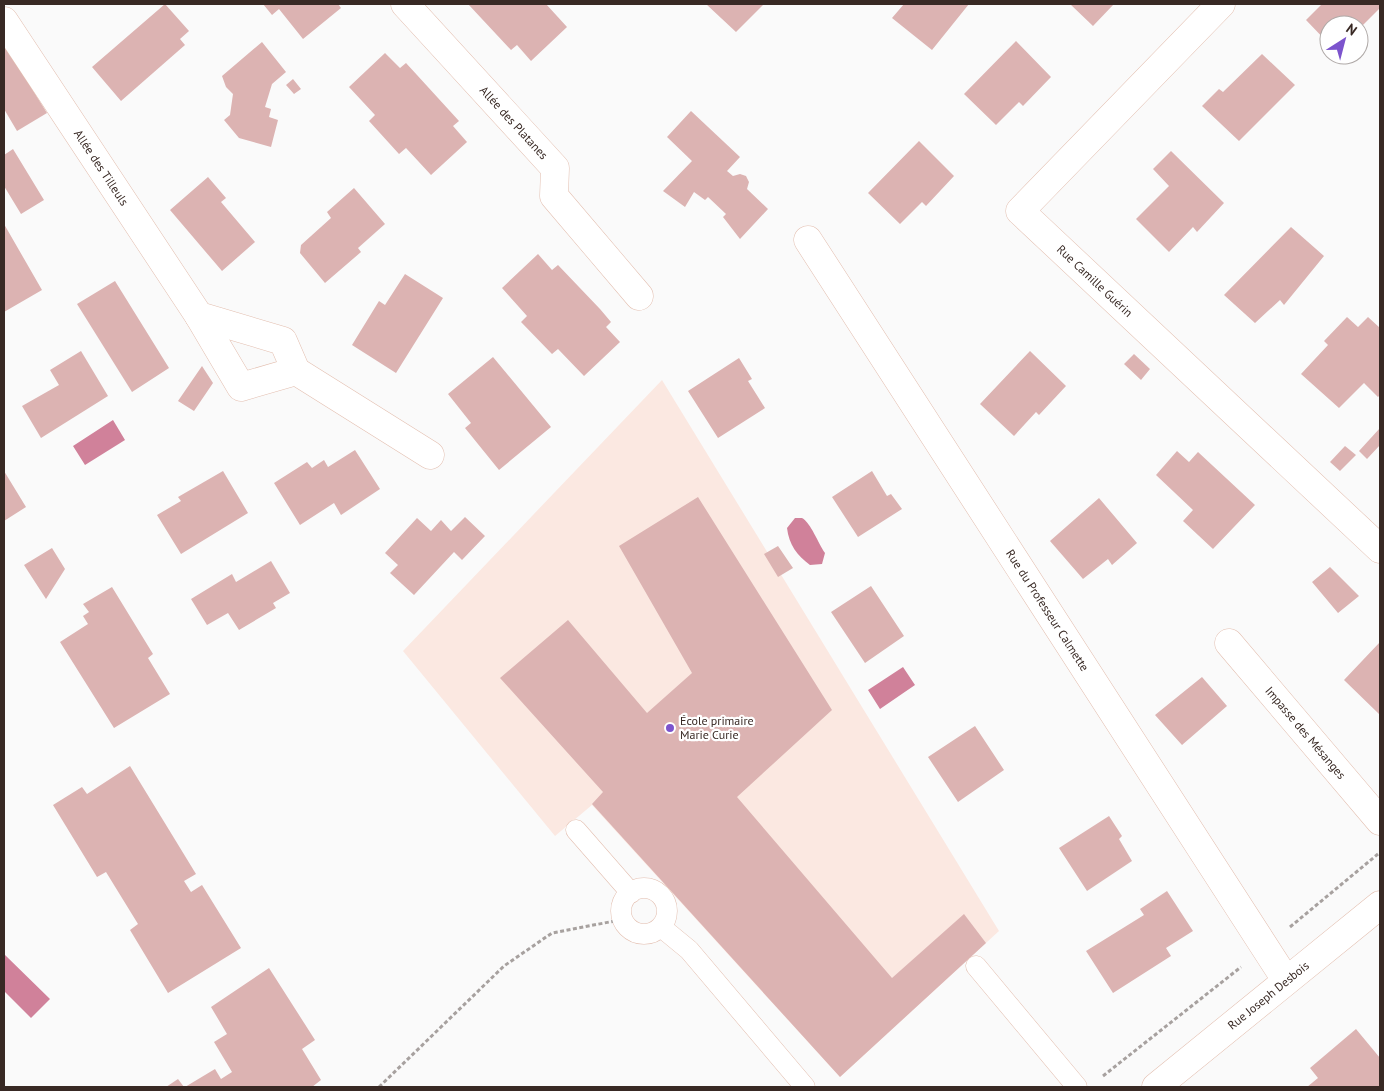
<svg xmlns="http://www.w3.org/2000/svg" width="1384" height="1091" font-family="'PT Sans',sans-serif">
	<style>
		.built { fill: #fbe8e1 }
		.water { fill: #d0819a }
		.building { fill: #dcb3b2 }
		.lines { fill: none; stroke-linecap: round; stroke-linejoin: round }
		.service-casing { stroke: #e3beaf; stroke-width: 21 }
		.minor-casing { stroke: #e3beaf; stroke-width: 29 }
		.path { stroke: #a7a19f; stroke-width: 3; stroke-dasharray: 4 2.5; stroke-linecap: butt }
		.service { stroke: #fff; stroke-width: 20 }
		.minor { stroke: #fff; stroke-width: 28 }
		.poi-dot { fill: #7c54cd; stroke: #fff; stroke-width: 2 }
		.labels { text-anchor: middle; stroke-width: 4.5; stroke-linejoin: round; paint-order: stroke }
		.street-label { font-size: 12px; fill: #382924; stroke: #fff }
		.poi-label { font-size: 12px; fill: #382924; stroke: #fff; text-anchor: start }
	</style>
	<rect width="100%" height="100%" fill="#fafafa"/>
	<!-- built -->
	<path class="built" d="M 662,380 L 999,931 L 840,1077 L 592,805 L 555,836 L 403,651 Z"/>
	<!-- water -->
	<path class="water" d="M 113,420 L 125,440 L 85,465 L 73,446 Z
		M 795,518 L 802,518 C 811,523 818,543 825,553 L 822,564 L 810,565 C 797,555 789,545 787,528 Z
		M 903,667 L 915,685 L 880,709 L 868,690 Z
		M 4,954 L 50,999 L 31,1018 L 4,991 Z"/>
	<!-- building -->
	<path class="building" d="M 165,4 L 189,31 L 180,39 L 185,45 L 121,101 L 92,67 Z
		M 263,4 L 338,4 L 341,8 L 303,39 L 279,9 L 272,15 Z
		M 468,4 L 546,4 L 567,27 L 531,61 L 517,45 L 511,50 Z
		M 706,4 L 764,4 L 736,32 Z
		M 904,4 L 969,4 L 932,50 L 892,18 Z
		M 1070,4 L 1114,4 L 1093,26 Z
		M 1322,4 L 1380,4 L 1380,8 L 1359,29 L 1359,25 L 1329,25 L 1329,44 L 1306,20 Z
		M 1016,41 L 1051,77 L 1023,106 L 1019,102 L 996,125 L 964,94 Z
		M 262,42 L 286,72 L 272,84 L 265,107 L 271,109 L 269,117 L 278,120 L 271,147 L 239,138 L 224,120 L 230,115 L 233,94 L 226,87 L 222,76 Z
		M 4,44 L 47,113 L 17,131 L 4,109 Z
		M 385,53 L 400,68 L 406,63 L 417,75 L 459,121 L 453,126 L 467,142 L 431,175 L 406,148 L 399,154 L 369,121 L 375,115 L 349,87 Z
		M 1262,54 L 1295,85 L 1239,141 L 1202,106 L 1219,89 L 1223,92 Z
		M 293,79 L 301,89 L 294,94 L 286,85 Z
		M 691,111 L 740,157 L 727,171 L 733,176 L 740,174 L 746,176 L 749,182 L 747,189 L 768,209 L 740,239 L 723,217 L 726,214 L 708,197 L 705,200 L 694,192 L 685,207 L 663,191 L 692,161 L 667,137 Z
		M 919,141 L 954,176 L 926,206 L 922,202 L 900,224 L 868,193 Z
		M 13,149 L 44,200 L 21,214 L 4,186 L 4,155 Z
		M 1171,151 L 1224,203 L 1197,232 L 1193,227 L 1169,252 L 1136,219 L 1169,186 L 1153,169 Z
		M 208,177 L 226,198 L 221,202 L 255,242 L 222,271 L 170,210 Z
		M 354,188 L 385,224 L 358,248 L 361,252 L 325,283 L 300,253 L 301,245 L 331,218 L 327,212 Z
		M 4,224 L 42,290 L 4,312 Z
		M 1291,227 L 1324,256 L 1284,305 L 1280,300 L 1255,323 L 1224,295 Z
		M 538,254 L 552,270 L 558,265 L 600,309 L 611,322 L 606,327 L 620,342 L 584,376 L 558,349 L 552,354 L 521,322 L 527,316 L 502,288 Z
		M 405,274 L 443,298 L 396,373 L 352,345 L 379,301 L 385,305 Z
		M 115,281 L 169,368 L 132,392 L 77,304 Z
		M 1347,317 L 1358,327 L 1368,317 L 1380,328 L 1380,395 L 1378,397 L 1364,383 L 1339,408 L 1301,374 L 1328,345 L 1324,341 Z
		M 81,351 L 108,396 L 41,438 L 22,406 L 59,385 L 50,370 Z
		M 1030,351 L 1066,386 L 1039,415 L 1036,412 L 1014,436 L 980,404 Z
		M 1134,354 L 1150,369 L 1141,380 L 1124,364 Z
		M 493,357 L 551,427 L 499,470 L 465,428 L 471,423 L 448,394 Z
		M 739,358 L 752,379 L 748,381 L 765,408 L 718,438 L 688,391 Z
		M 202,366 L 213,383 L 194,411 L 178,401 Z
		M 1380,428 L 1380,445 L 1367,459 L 1359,451 Z
		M 1345,446 L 1356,455 L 1340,471 L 1330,462 Z
		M 355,450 L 380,489 L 341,515 L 334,503 L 300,525 L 274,483 L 307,462 L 312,468 L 324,460 L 328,467 Z
		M 1177,451 L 1189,462 L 1198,452 L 1255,505 L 1213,549 L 1183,521 L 1193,510 L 1156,475 Z
		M 4,471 L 26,507 L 4,521 Z
		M 223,471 L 248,513 L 181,554 L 157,515 L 181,501 L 178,497 Z
		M 872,471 L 887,496 L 891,494 L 902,509 L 858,537 L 832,497 Z
		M 698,497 L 832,710 L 737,797 L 892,978 L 964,914 L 986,943 L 840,1077 L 592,804 L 603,792 L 500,678 L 568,620 L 647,713 L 692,673 L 619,546 Z
		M 1099,498 L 1137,543 L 1112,565 L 1108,559 L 1083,579 L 1050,541 Z
		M 465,517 L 485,536 L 462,560 L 454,552 L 414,595 L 390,573 L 398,565 L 385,553 L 417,518 L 431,531 L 441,520 L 451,531 Z
		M 778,546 L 793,568 L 778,577 L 764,554 Z
		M 52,548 L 65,569 L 46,599 L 24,565 Z
		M 271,561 L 290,593 L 273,603 L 276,608 L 239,630 L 228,613 L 207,625 L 191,599 L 232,574 L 236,582 Z
		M 1330,567 L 1359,596 L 1338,613 L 1312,582 Z
		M 871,586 L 904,636 L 865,663 L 831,612 Z
		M 112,587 L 153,654 L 148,658 L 170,694 L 114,728 L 60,642 L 88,624 L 83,616 L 89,612 L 83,604 Z
		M 1380,642 L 1380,712 L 1379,714 L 1344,680 Z
		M 1202,677 L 1227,706 L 1182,745 L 1155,715 Z
		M 975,726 L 1004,770 L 958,802 L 928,757 Z
		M 130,766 L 196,874 L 184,881 L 191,892 L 202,885 L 241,948 L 168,993 L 130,930 L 138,924 L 106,872 L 97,877 L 53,805 L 82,787 L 87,794 Z
		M 1109,816 L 1122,836 L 1119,839 L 1132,861 L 1087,891 L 1059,848 Z
		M 1167,891 L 1193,931 L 1166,948 L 1171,956 L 1113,993 L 1086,951 L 1144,915 L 1140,909 Z
		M 269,968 L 315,1040 L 302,1049 L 321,1080 L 312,1087 L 185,1087 L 215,1069 L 221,1079 L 232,1072 L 214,1042 L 227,1034 L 211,1007 Z
		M 1356,1029 L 1380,1058 L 1380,1087 L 1307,1087 L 1318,1078 L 1310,1068 Z
		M 178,1079 L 184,1087 L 166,1087 Z"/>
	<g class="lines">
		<!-- service casing -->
		<g class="service-casing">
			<path id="service" d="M 576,830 L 631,893
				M621 911a23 23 0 1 1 46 0a23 23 0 1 1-46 0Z
				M 661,927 L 689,950 L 805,1087
				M 976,966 L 1077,1087"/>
		</g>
		<!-- minor casing -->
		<g class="minor-casing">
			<g id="minor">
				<path id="s1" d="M 405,4 L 555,168 L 554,196 L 639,296"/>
				<path id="s2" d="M 1221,4 L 1020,211 L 1380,549"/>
				<path id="s3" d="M 4,21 L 199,316 L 283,341 L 296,371 L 430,455"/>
				<path id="s4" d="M 808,240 L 1286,980"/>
				<path d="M 199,316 L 241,387 L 296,371"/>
				<path id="s5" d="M 1229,643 L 1380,821"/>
				<path id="s6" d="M 1156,1087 L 1380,905"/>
			</g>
		</g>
		<!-- path -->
		<path class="path" d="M 1290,927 L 1378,854
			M 1103,1076 L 1241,967
			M 379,1087 L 504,966 L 552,933 L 620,920"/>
		<!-- service -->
		<use href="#service" class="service"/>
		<!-- minor -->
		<use href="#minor" class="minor"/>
	</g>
	<!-- markers -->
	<circle class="poi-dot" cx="670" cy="728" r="5"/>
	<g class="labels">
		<!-- street labels -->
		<g class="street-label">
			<text dy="4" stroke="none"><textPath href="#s1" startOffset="161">Allée des Platanes</textPath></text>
			<text dy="4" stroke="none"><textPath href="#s3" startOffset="176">Allée des Tilleuls</textPath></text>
			<text dy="4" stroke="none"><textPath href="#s2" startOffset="391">Rue Camille Guérin</textPath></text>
			<text dy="4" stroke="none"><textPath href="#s4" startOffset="441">Rue du Professeur Calmette</textPath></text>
			<text dy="4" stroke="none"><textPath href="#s5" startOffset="118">Impasse des Mésanges</textPath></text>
			<text dy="4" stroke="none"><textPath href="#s6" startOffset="145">Rue Joseph Desbois</textPath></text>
		</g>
		<!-- poi labels -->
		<g class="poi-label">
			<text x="680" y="725">École primaire<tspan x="680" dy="14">Marie Curie</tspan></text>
		</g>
	</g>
	<!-- border -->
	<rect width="1384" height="1091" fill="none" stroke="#382924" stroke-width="10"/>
	<!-- north arrow -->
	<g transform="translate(1344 40) rotate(36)"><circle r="24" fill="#ffffff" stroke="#afa9a7"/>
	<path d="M0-4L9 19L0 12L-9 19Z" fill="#7c54cd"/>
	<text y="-8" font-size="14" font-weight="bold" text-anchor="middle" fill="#382924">N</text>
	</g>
</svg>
